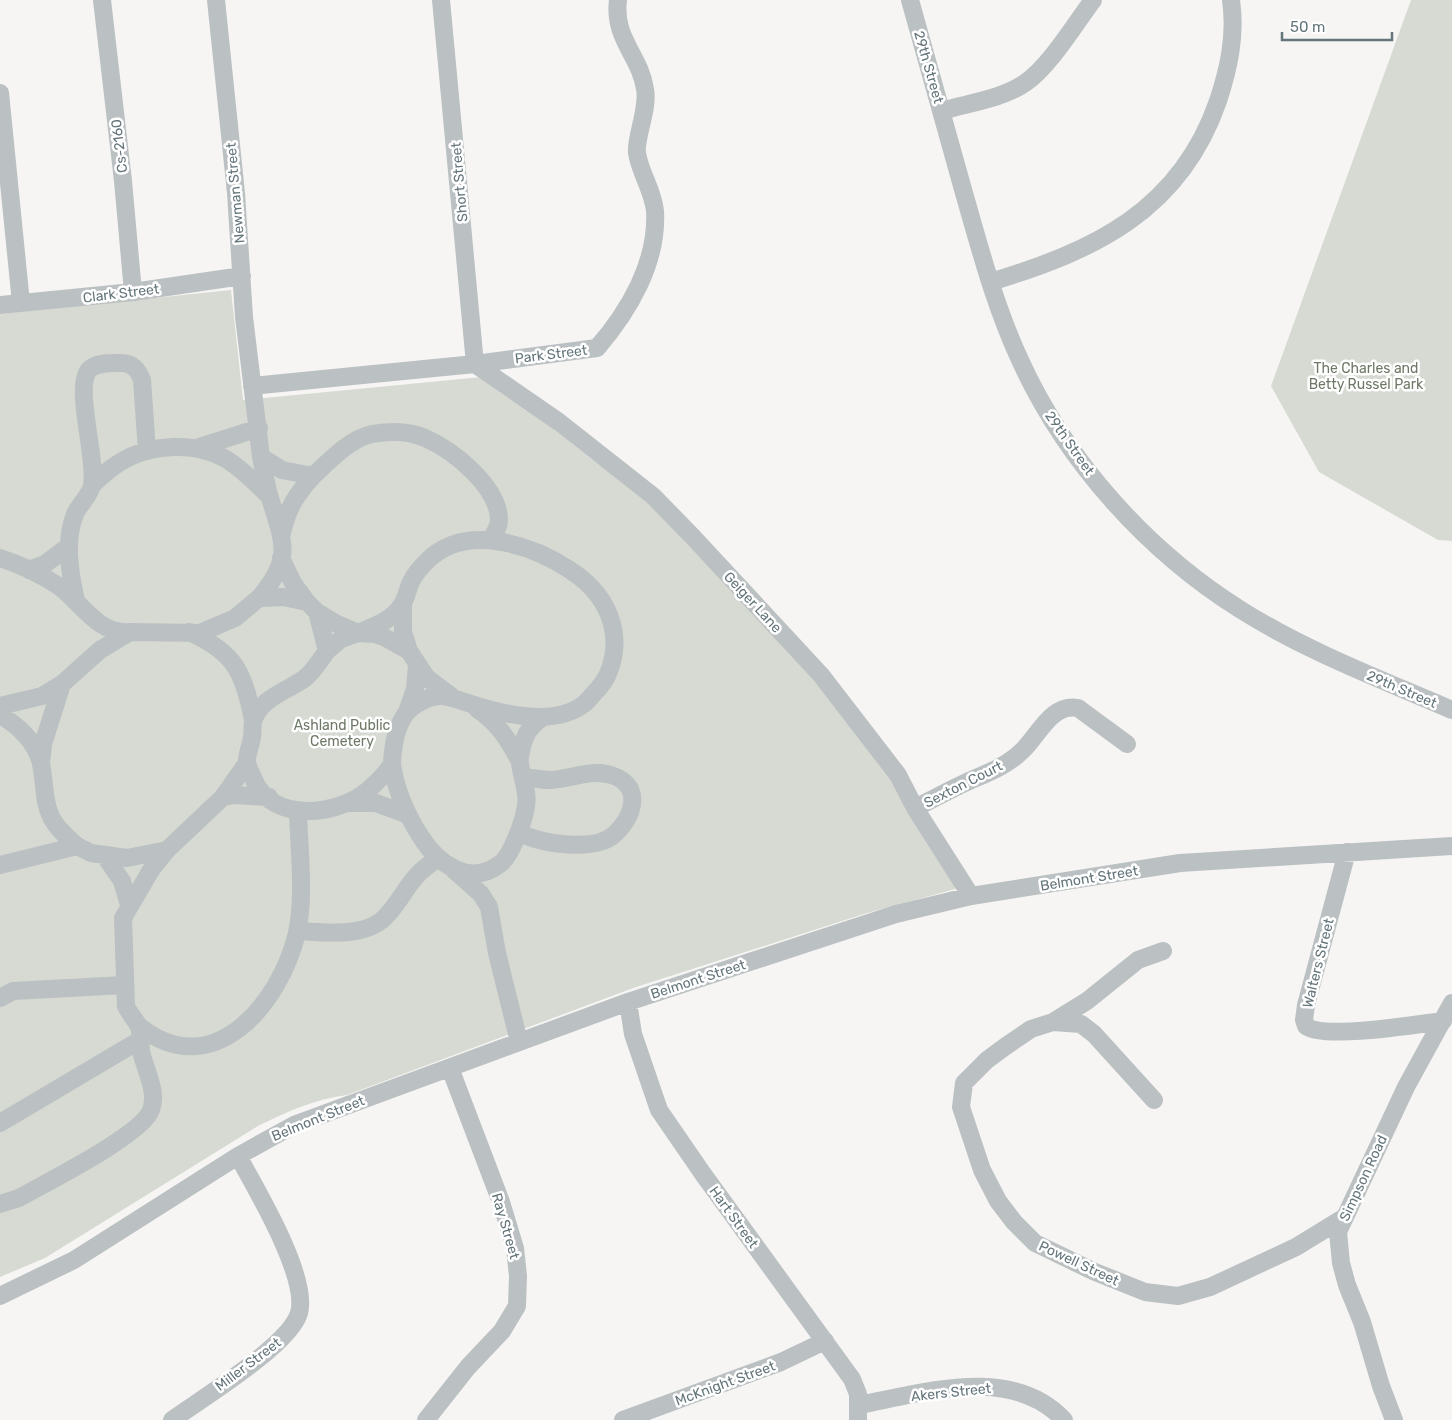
<svg xmlns="http://www.w3.org/2000/svg" width="1452" height="1420" font-family="Rubik,sans-serif">
	<style>
		.green { fill: #d6dad2 }
		.lines { fill: none; stroke-linecap: round; stroke-linejoin: round }
		.minor { stroke: #bbc0c2; stroke-width: 18 }
		.labels { text-anchor: middle; stroke-width: 5; stroke-linejoin: round; paint-order: stroke }
		.street-label { font-size: 14px; fill: #64757b; stroke: #fff }
		.park-label { font-size: 14px; fill: #6d7966; stroke: #fff }
	</style>
	<rect width="100%" height="100%" fill="#f6f5f3"/>
	<!-- green -->
	<path class="green" d="M 1411,0 L 1452,0 L 1452,541 L 1438,540 L 1319,472 L 1271,386 Z
		M 231,290 L 243,400 L 482,377 L 514,397 L 591,459 L 647,499 L 806,670 L 871,749 L 911,805 L 959,888 L 867,913 L 636,987 L 347,1095 C 314,1099 287,1112 258,1126 L 45,1258 L 0,1277 L 0,314 Z"/>
	<g class="lines">
		<!-- minor -->
		<path class="minor" d="M 102,0 L 123,181 L 133,292
			M 216,0 L 236,193 L 244,317 L 261,457 L 282,470 L 313,476 C 329,461 351,438 372,434 C 389,431 410,431 425,438 C 453,450 499,487 499,520 C 499,528 494,534 490,540
			M 441,0 L 475,364 L 559,422 L 653,496 L 693,537 L 821,675 L 898,775 L 915,808 L 971,896
			M 910,0 C 928,64 946,128 964,193 C 980,249 995,306 1020,360 C 1066,461 1147,551 1241,610 C 1308,652 1380,679 1452,710
			M 0,93 L 21,303
			M 941,111 C 968,103 1002,99 1025,83 C 1049,67 1075,24 1093,0
			M 990,282 C 1094,251 1180,211 1218,101 C 1229,68 1236,35 1231,0
			M 0,305 L 133,292 L 242,276
			M 252,386 L 475,364 L 597,348 C 629,311 658,262 655,211 C 653,190 640,173 637,153 C 635,138 649,108 645,89 C 640,55 613,39 618,0
			M 196,448 L 259,428
			M 92,485 C 101,477 109,469 119,463 C 150,443 198,441 229,461 C 244,471 257,484 270,497
			M 282,533 C 288,507 296,495 313,476
			M 0,558 C 19,564 40,574 57,585 C 81,601 97,635 130,632
			M 281,558 L 293,583 L 307,602
			M 29,570 L 45,564 L 69,546
			M 259,598 C 293,558 284,544 270,498 C 266,485 264,471 261,457
			M 76,601 C 70,573 64,542 75,514 C 79,505 91,494 92,485 C 97,460 75,390 88,371 C 95,362 111,363 121,363 C 133,363 138,370 142,380 L 147,451
			M 403,604 L 403,632 L 409,651
			M 189,632 C 235,652 244,673 253,720
			M 327,651 L 341,639 L 358,633 L 375,634 L 384,637 L 409,651 L 427,678 L 451,696
			M 0,706 L 42,696 L 62,684 L 100,650 L 130,632 L 200,633 L 235,618 L 259,598 L 283,597 L 307,602 L 317,612 L 335,623 L 358,633 C 375,626 393,620 403,603 C 407,596 408,587 412,580 C 415,574 422,566 427,561 C 466,522 532,545 570,570 C 590,583 606,601 612,624 C 618,645 613,673 598,689 C 593,694 589,700 584,704 C 554,727 501,714 468,703 C 447,696 438,691 417,704 C 401,713 395,734 393,751 C 392,756 393,762 391,765 C 386,774 374,785 367,791 C 336,816 273,823 254,780 C 252,774 247,767 247,761 C 247,753 251,745 252,737 C 253,732 252,727 253,722 C 259,698 288,691 305,678 C 314,671 320,660 327,651 L 317,612
			M 477,709 C 497,722 508,739 519,760
			M 407,712 L 415,689 L 417,665
			M 0,715 C 18,725 37,743 41,764 C 45,782 43,800 51,817 C 57,829 67,837 77,846
			M 41,763 L 43,744 L 62,684
			M 392,764 C 396,792 406,814 421,837 C 438,864 470,887 500,864 C 512,855 524,820 526,806 C 529,788 518,770 520,757 C 523,738 527,728 543,717
			M 223,797 L 247,763
			M 349,803 L 376,803 L 406,814
			M 915,808 C 932,800 949,790 967,782 C 987,773 1007,766 1023,750 C 1039,734 1052,703 1078,708 L 1127,744
			M 519,832 C 539,844 591,851 611,837 C 635,819 645,782 607,774 C 588,770 570,779 551,780 C 542,780 533,778 524,777
			M 1347,852 L 1306,1005 L 1304,1020 L 1306,1026 C 1323,1040 1419,1024 1443,1021
			M 104,855 L 122,881 L 129,905
			M 0,865 L 77,846 L 91,853 L 127,858 L 167,850 L 223,797 L 234,795 L 269,797
			M 454,870 L 481,894 L 489,907 L 497,953 L 519,1042
			M 297,931 C 325,932 368,939 388,914 C 409,890 408,877 439,858
			M 1163,951 L 1138,960 L 1087,1001 L 1053,1022 L 1031,1029 L 1006,1046 L 987,1060 L 964,1083 L 961,1107 L 982,1170 L 998,1201 L 1014,1222 L 1035,1243 L 1095,1272 L 1145,1292 L 1178,1296 L 1210,1287 L 1296,1247 L 1345,1217
			M 0,998 L 13,991 L 125,985
			M 628,1002 L 633,1034 L 659,1110 L 703,1174 L 852,1379 L 858,1394 L 858,1420
			M 1053,1022 L 1081,1024 L 1094,1034 L 1154,1100
			M 139,1026 C 213,1085 280,1004 297,933 C 305,895 299,850 298,811
			M 0,1123 L 140,1040
			M 0,1204 L 19,1198 C 45,1183 142,1135 151,1110 C 158,1091 145,1070 141,1051 C 140,1043 142,1032 138,1025 C 134,1018 129,1013 126,1006 L 123,918 L 151,870 L 167,850
			M 0,1296 L 74,1260 L 238,1156 L 294,1125 L 628,1002 L 896,914 L 971,896 L 1180,863 L 1452,846
			M 859,1405 C 924,1393 1012,1364 1064,1420
			M 172,1420 C 201,1399 290,1345 299,1313 C 309,1277 256,1189 238,1156
			M 426,1420 L 468,1367 L 502,1331 L 517,1306 L 518,1276 L 515,1248 L 501,1202 L 450,1068
			M 623,1420 L 781,1362 L 825,1341
			M 1394,1420 L 1381,1386 L 1362,1322 L 1347,1285 L 1341,1263 L 1338,1232 L 1406,1087 L 1452,1003"/>
	</g>
	<g class="labels">
		<!-- street labels -->
		<g class="street-label">
			<text transform="translate(929 67) rotate(74)" y="5">29th Street</text>
			<text transform="translate(119 146) rotate(-97)" y="5">Cs-2160</text>
			<text transform="translate(459 182) rotate(-95)" y="5">Short Street</text>
			<text transform="translate(235 193) rotate(-95)" y="5">Newman Street</text>
			<text transform="translate(121 293) rotate(-7)" y="5">Clark Street</text>
			<text transform="translate(551 354) rotate(-7)" y="5">Park Street</text>
			<text transform="translate(1070 443) rotate(55)" y="5">29th Street</text>
			<text transform="translate(753 602) rotate(47)" y="5">Geiger Lane</text>
			<text transform="translate(1402 689) rotate(23)" y="5">29th Street</text>
			<text transform="translate(963 784) rotate(-27)" y="5">Sexton Court</text>
			<text transform="translate(1089 878) rotate(-9)" y="5">Belmont Street</text>
			<text transform="translate(1318 963) rotate(-76)" y="5">Walters Street</text>
			<text transform="translate(698 979) rotate(-18)" y="5">Belmont Street</text>
			<text transform="translate(318 1118) rotate(-22)" y="5">Belmont Street</text>
			<text transform="translate(1363 1178) rotate(-65)" y="5">Simpson Road</text>
			<text transform="translate(734 1217) rotate(54)" y="5">Hart Street</text>
			<text transform="translate(506 1226) rotate(74)" y="5">Ray Street</text>
			<text transform="translate(1079 1263) rotate(25)" y="5">Powell Street</text>
			<text transform="translate(248 1364) rotate(-37)" y="5">Miller Street</text>
			<text transform="translate(725 1383) rotate(-20)" y="5">McKnight Street</text>
			<text transform="translate(951 1392) rotate(-6)" y="5">Akers Street</text>
		</g>
		<!-- park labels -->
		<g class="park-label">
			<text x="1366" y="373">The Charles and<tspan x="1366" dy="16">Betty Russel Park</tspan></text>
			<text x="342" y="730">Ashland Public<tspan x="342" dy="16">Cemetery</tspan></text>
		</g>
	</g>
	<!-- scale -->
	<path d="M1282 32v8h110v-8" fill="none" stroke="#64757b" stroke-width="2.5"/>
	<text x="1290" y="32" font-size="15" fill="#64757b" stroke="#ffffff" stroke-width="4" paint-order="stroke">50 m</text>
</svg>
